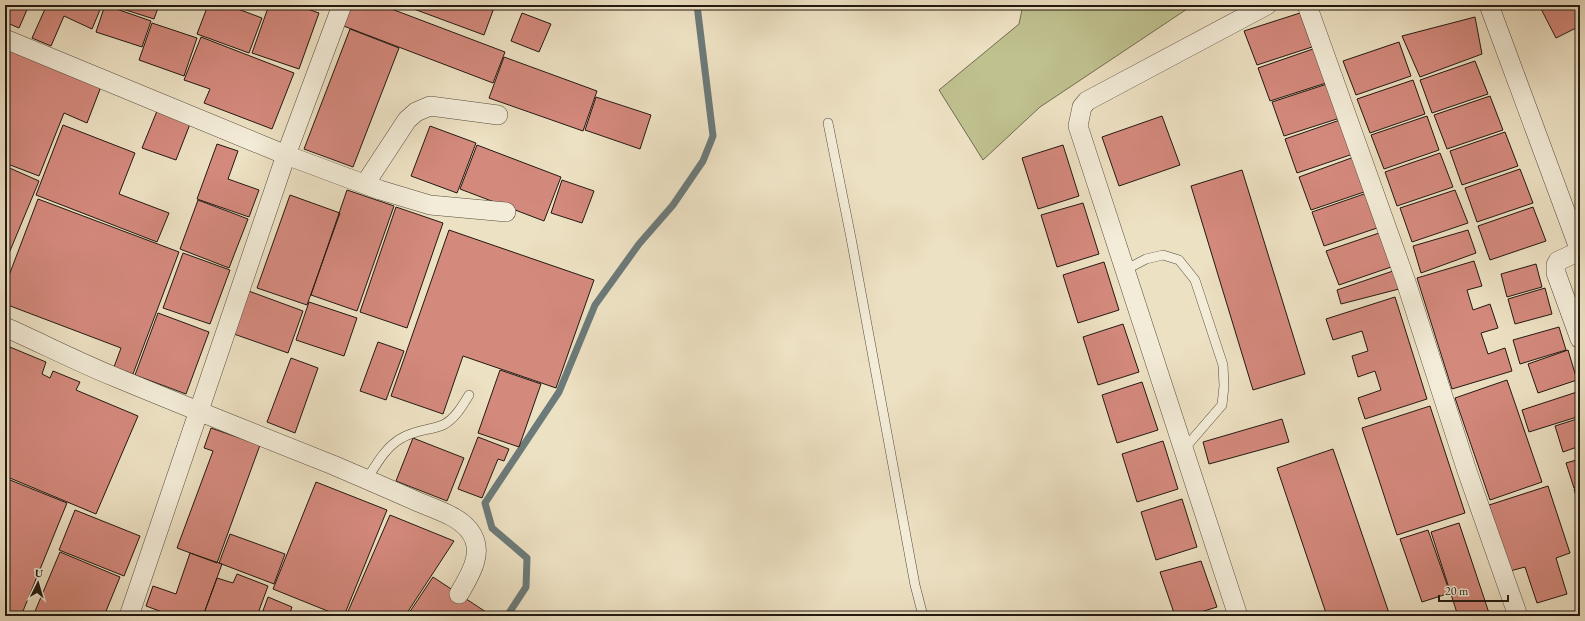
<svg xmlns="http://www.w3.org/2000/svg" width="1585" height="621" font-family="'EB Garamond',serif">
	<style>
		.green { fill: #bfc18f; stroke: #706d50 }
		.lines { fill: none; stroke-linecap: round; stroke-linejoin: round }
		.stream { stroke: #6c7a79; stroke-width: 7 }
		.building { fill: #d4897d; stroke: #221911 }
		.lane-casing { stroke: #554b3e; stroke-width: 10 }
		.street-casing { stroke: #554b3e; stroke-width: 20 }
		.lane { stroke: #f3ecd8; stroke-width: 9 }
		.street { stroke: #f3ecd8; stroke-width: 19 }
	</style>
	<rect width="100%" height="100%" fill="#ede1c3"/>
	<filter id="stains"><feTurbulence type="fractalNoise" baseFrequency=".005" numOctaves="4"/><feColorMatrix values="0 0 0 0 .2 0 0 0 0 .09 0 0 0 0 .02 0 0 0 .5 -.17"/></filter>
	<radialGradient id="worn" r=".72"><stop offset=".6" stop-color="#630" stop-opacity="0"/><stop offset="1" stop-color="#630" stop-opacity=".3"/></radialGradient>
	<!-- green -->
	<path class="green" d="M 1023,5 L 1193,5 L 1040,107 L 983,160 L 939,90 L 1019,24 Z"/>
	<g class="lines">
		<!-- stream -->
		<path class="stream" d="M 507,616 L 526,587 L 527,558 L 492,528 L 485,503 L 559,392 L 595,305 L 639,244 L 673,205 L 703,161 L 713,136 L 697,5"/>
	</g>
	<!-- building -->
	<path class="building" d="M 5,5 L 29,5 L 19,28 L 5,22 Z
		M 37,5 L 102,5 L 92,29 L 64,16 L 51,46 L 32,38 L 45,9 Z
		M 105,5 L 151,21 L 142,47 L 96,32 Z
		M 110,5 L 159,5 L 154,19 Z
		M 208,5 L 227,5 L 262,18 L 249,53 L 197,34 Z
		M 269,5 L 296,5 L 319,13 L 299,69 L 252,53 Z
		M 349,5 L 381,5 L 505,52 L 493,83 L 341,25 Z
		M 403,5 L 495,5 L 484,35 Z
		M 1539,5 L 1580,5 L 1580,26 L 1556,38 Z
		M 522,13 L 551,24 L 539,52 L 511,41 Z
		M 1300,13 L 1312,47 L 1257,65 L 1244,31 Z
		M 1475,17 L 1482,54 L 1420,77 L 1402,36 Z
		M 152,23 L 197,38 L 184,76 L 139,60 Z
		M 350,29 L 399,48 L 353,167 L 304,149 Z
		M 201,37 L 294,73 L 272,129 L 204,103 L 210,89 L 184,80 Z
		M 1399,42 L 1411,76 L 1356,95 L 1343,61 Z
		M 5,46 L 102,84 L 87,123 L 64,113 L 39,176 L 5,163 Z
		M 1313,49 L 1326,83 L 1270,101 L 1258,68 Z
		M 504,57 L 597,91 L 583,131 L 489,98 Z
		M 1475,61 L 1488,94 L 1432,113 L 1420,80 Z
		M 1413,80 L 1425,114 L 1370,133 L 1357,99 Z
		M 1327,84 L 1340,118 L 1284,136 L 1272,102 Z
		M 1490,96 L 1503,130 L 1447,149 L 1434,115 Z
		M 596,97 L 651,115 L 640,149 L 585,130 Z
		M 157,111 L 190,124 L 176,160 L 142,148 Z
		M 1162,116 L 1180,165 L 1119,186 L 1102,137 Z
		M 1427,116 L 1439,150 L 1384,169 L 1371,135 Z
		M 1340,120 L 1353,154 L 1297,173 L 1285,139 Z
		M 63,125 L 135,153 L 119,194 L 169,213 L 157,242 L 36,195 Z
		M 430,126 L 476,143 L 457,193 L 411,176 Z
		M 1505,132 L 1518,166 L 1462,185 L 1450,151 Z
		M 217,144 L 238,151 L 228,179 L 259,190 L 249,217 L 197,199 Z
		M 477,145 L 561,177 L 544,221 L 460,189 Z
		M 1063,145 L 1079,196 L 1038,209 L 1022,158 Z
		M 1440,153 L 1453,187 L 1397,206 L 1385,172 Z
		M 1354,157 L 1367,191 L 1311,210 L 1299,177 Z
		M 5,166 L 39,181 L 5,263 Z
		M 1520,169 L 1533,203 L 1477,222 L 1465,188 Z
		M 1242,170 L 1305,374 L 1253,390 L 1191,186 Z
		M 562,180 L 594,191 L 582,223 L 551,213 Z
		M 347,190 L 394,206 L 357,311 L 311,295 Z
		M 1455,190 L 1468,223 L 1412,242 L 1400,208 Z
		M 1367,193 L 1380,227 L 1324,246 L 1312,212 Z
		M 290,195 L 340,213 L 307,305 L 257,288 Z
		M 38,199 L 179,252 L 133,374 L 114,367 L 121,348 L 5,304 L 5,286 Z
		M 198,200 L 248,219 L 229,268 L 180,249 Z
		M 1083,203 L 1099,254 L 1057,267 L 1041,215 Z
		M 396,207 L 443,223 L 407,328 L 360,312 Z
		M 1533,207 L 1546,241 L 1490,260 L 1478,226 Z
		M 449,230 L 594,280 L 556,388 L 463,356 L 443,414 L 391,396 Z
		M 1468,230 L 1476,253 L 1421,273 L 1413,246 Z
		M 1382,232 L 1394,266 L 1339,285 L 1326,251 Z
		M 183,253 L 230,270 L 210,324 L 163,308 Z
		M 1474,261 L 1482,286 L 1467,290 L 1473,310 L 1490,304 L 1498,328 L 1481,333 L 1488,354 L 1505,348 L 1512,371 L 1452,389 L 1417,278 Z
		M 1104,262 L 1119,310 L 1078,323 L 1063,275 Z
		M 1536,264 L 1542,287 L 1507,297 L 1501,274 Z
		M 1393,271 L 1399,289 L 1341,304 L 1337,290 Z
		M 1545,288 L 1552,314 L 1515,324 L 1508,299 Z
		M 246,290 L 303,311 L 288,353 L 231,333 Z
		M 1395,297 L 1427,399 L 1365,419 L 1358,398 L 1381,390 L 1375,371 L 1358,377 L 1352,356 L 1368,351 L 1362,331 L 1333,340 L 1326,319 Z
		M 309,302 L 357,318 L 344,356 L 296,340 Z
		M 158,313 L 209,332 L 186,394 L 135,375 Z
		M 1123,324 L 1139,372 L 1098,385 L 1083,337 Z
		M 1559,327 L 1566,350 L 1520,364 L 1513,340 Z
		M 378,342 L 404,351 L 386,400 L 360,391 Z
		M 5,345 L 46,362 L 42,374 L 50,378 L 53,371 L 80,382 L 76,390 L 138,416 L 96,514 L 5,476 Z
		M 1568,350 L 1577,380 L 1538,393 L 1528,364 Z
		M 291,358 L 318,368 L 295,433 L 267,422 Z
		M 500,370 L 541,384 L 519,447 L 478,433 Z
		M 1507,380 L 1542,482 L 1490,500 L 1455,398 Z
		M 1142,382 L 1158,430 L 1117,443 L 1102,395 Z
		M 1580,391 L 1580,416 L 1529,432 L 1522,410 Z
		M 1430,406 L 1465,513 L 1397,535 L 1362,428 Z
		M 1580,418 L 1580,446 L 1563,452 L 1555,426 Z
		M 1282,419 L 1289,442 L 1209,464 L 1203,442 Z
		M 211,428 L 260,445 L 217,563 L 177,548 L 213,451 L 204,448 Z
		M 478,437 L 509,449 L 504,461 L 498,459 L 482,498 L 458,489 Z
		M 413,438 L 464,458 L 447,501 L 396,481 Z
		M 1163,441 L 1178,489 L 1137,502 L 1122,454 Z
		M 1333,449 L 1390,616 L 1327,616 L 1277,468 Z
		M 1580,459 L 1580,486 L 1574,488 L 1566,463 Z
		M 5,478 L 67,503 L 21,616 L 16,616 L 5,612 Z
		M 316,482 L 387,510 L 344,616 L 340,616 L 273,589 Z
		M 1548,486 L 1570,553 L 1556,558 L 1567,594 L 1537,603 L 1525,567 L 1510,571 L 1489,505 Z
		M 1580,487 L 1580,510 L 1574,489 Z
		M 1182,499 L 1197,547 L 1156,560 L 1141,512 Z
		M 75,510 L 140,536 L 124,576 L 59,550 Z
		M 390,515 L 454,541 L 405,616 L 346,616 Z
		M 1459,523 L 1490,616 L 1458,616 L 1431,532 Z
		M 1428,530 L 1450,593 L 1422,602 L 1400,539 Z
		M 230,534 L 285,554 L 274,584 L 219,563 Z
		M 60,552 L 120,577 L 104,616 L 33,616 Z
		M 190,553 L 222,564 L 203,616 L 173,616 L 146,606 L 153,586 L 176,594 Z
		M 1201,561 L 1217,607 L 1188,616 L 1175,616 L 1160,572 Z
		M 237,574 L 268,586 L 257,616 L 203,616 L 217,578 L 233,583 Z
		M 433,577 L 492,616 L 407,616 Z
		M 268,597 L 292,607 L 289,616 L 261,616 Z"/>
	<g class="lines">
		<!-- lane casing -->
		<g class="lane-casing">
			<path id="lane" d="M 828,123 L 851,238 L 915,585 L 923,616
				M 1125,270 L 1146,259 L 1163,255 L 1179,260 L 1195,280 L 1223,365 L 1224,386 L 1222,405 L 1184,449
				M 367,479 C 376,465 385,448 400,439 C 416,429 428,431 443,425 C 455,419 463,405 469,395"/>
		</g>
		<!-- street casing -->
		<g class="street-casing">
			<path id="street" d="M 1307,5 L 1406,282 L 1467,471 L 1518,616
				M 1489,5 L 1580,251 L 1558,261 L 1556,265 L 1556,273 L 1580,339
				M 5,39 L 286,155 L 380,190 L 430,205 L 506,212
				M 365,184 L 407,120 L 416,112 L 430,106 L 498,115
				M 5,327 C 41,343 78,362 115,377 C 187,407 260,436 333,465 C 361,477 389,489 416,501 C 434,509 457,515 469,530 C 486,551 470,575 459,594
				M 129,616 L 286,155 L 342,5
				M 1238,616 L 1078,126 L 1082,107 L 1087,101 L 1267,5"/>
		</g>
		<!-- lane -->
		<use href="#lane" class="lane"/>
		<!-- street -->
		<use href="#street" class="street"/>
	</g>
	<!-- margin -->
	<rect width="1585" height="621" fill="none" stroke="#ede1c3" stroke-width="20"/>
	<rect x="6" y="6" width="1573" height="609" fill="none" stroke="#221911" stroke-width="2"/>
	<rect x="10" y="10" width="1565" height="601" fill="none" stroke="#221911"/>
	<!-- north arrow -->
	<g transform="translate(38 583) rotate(5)" stroke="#f3ecd8" stroke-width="3" paint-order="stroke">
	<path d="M0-3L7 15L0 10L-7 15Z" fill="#221911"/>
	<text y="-6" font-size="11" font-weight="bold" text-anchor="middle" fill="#221911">U</text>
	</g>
	<!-- scale -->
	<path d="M1439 595v6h69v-6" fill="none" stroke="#221911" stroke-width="2"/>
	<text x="1445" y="595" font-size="12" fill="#221911" stroke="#f3ecd8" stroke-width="3" paint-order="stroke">20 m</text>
	<rect width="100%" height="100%" filter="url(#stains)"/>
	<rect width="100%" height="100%" fill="url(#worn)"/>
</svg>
